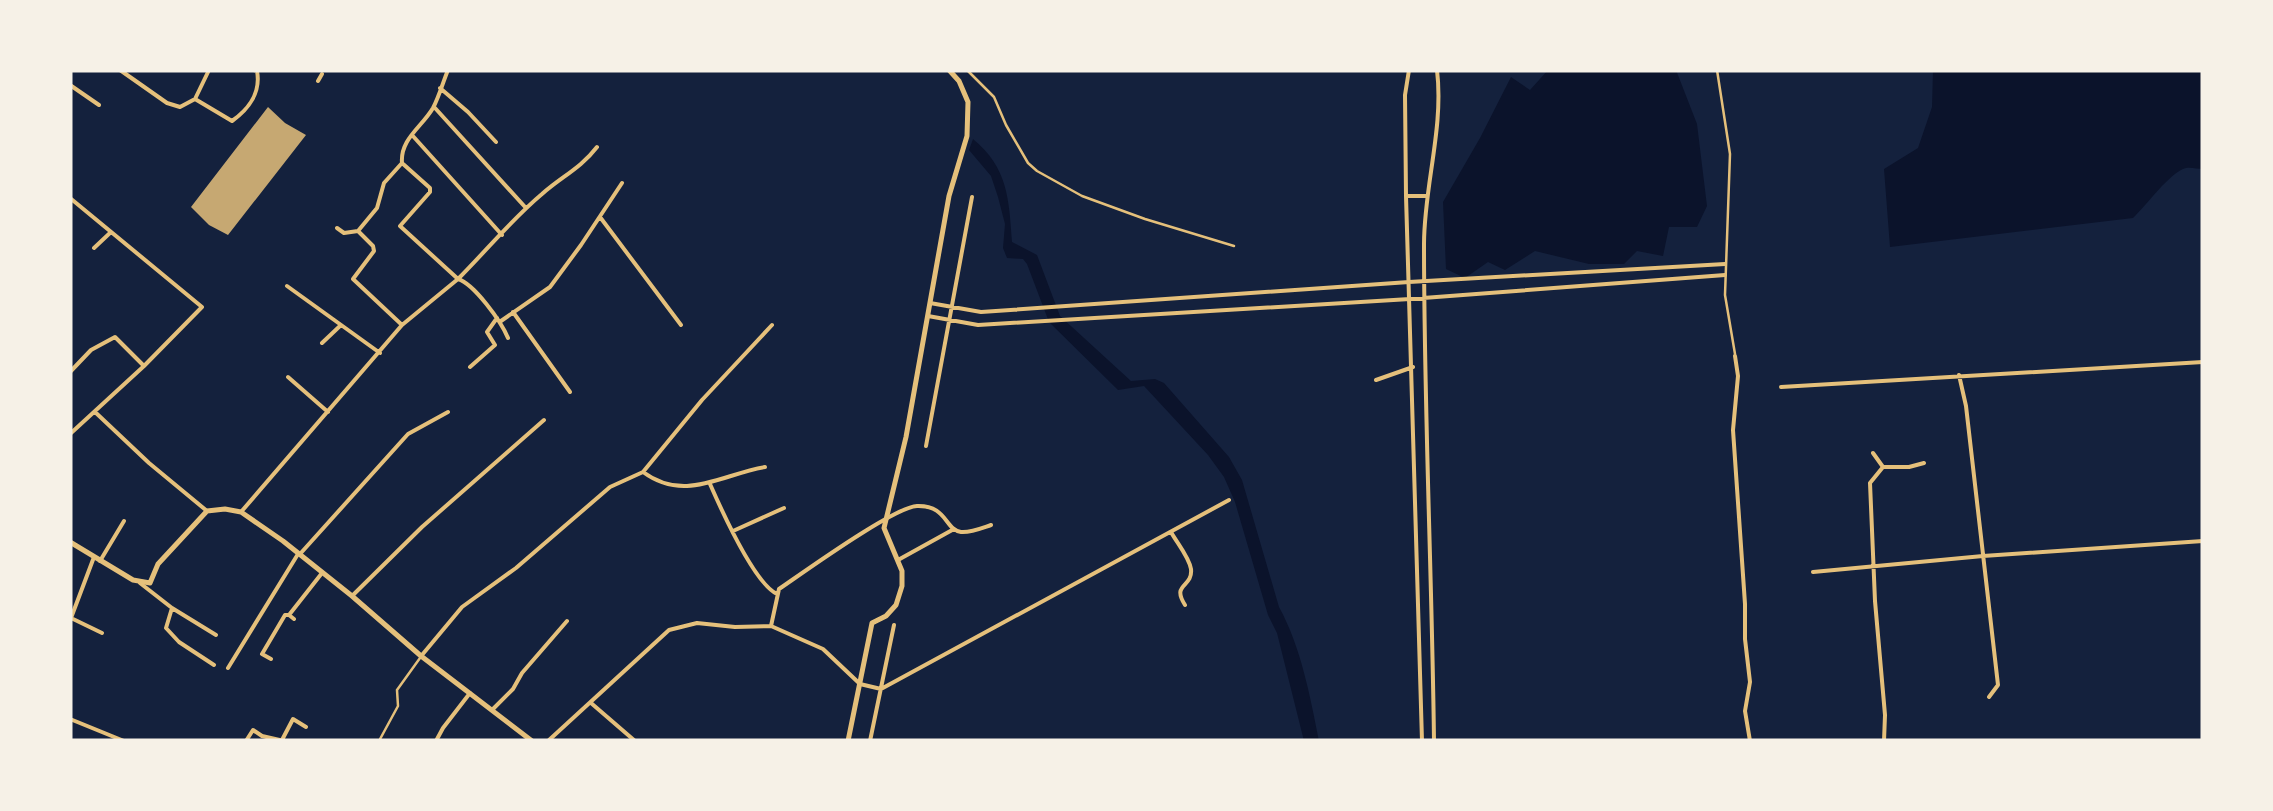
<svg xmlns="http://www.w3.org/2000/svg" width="2273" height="811" font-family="Lato,sans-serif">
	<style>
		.water { fill: #0b132b }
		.building { fill: #c6a872 }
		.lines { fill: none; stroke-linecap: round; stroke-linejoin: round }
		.service { stroke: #e5c07b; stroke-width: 2.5 }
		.minor { stroke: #e5c07b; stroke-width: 4 }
		.tertiary { stroke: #e5c07b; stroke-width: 5 }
	</style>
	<rect width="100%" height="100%" fill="#14213d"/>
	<!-- water -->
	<path class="water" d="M 1548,70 L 1676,70 L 1697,124 L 1707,206 L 1697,227 L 1669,227 L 1663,256 L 1637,251 L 1624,264 L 1589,264 L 1535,251 L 1505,270 L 1488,262 L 1465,278 L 1446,269 L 1443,202 L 1480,138 L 1511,77 L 1530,90 Z
		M 1933,70 L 2203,70 L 2203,169 C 2197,169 2192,167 2186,168 C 2170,172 2146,206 2133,218 L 1890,247 L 1884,169 L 1918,148 L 1932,107 Z
		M 973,139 C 1008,168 1009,199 1012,242 L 1037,255 L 1060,316 L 1131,381 L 1155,379 L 1164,383 L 1229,457 L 1242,480 L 1279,607 C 1301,647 1310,696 1319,741 L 1304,741 L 1277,633 L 1268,615 L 1235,502 L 1224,477 L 1208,455 L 1144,386 L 1118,390 L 1049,322 L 1027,264 L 1023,259 L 1007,258 L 1003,248 L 1005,224 L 998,197 L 991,176 L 969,150 Z"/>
	<!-- building -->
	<path class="building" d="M 268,107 L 285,123 L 306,135 L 228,235 L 209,225 L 191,207 Z"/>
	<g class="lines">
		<!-- service -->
		<path class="service" d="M 967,70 L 994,97 L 1006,125 L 1028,163 L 1037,171 L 1082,196 L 1145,219 L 1234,246
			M 1717,70 L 1730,154 L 1725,295 L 1735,354
			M 379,741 L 398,706 L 397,690 L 420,658"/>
		<!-- minor -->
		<path class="minor" d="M 120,70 L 167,103 L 180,107 L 195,99 L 232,121 C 249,109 261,92 257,71 L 254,70
			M 1409,70 L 1405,95 L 1406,196 L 1422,741
			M 318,81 L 322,74
			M 70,85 L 99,105
			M 440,88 L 468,112 L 496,142
			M 195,99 L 209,70
			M 435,108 L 526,208
			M 412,135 L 502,235
			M 402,163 L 430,188 L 430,192 L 400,226 L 458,279 C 486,251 512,219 542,194 C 561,177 581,168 597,147
			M 1406,196 L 1426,196
			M 70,198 L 202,307 L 144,366 L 70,434
			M 600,217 L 681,325
			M 337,228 L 344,233 L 358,231
			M 94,248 L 111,232
			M 287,286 L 380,353
			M 930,303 L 981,312 L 1409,282 L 1725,264
			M 513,312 L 570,392
			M 928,316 L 978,325 L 1410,299 L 1725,275
			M 501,321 L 550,287 L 581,245 L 622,183
			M 402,325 L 353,279 L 374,251 L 373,246 L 358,231 L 377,208 L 384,183 L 402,163 C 400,139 422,127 433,108 C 439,97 443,82 448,70
			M 322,343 L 341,325
			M 1735,356 L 1738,376 L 1733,430 L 1745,604 L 1745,639 L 1750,682 L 1745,711 L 1750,741
			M 470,367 L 495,345 L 487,332 L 497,318
			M 70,372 L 91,350 L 115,337 L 144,366
			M 1959,375 L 1966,406 L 1998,685 L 1989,697
			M 288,377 L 328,412
			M 1376,380 L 1413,367
			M 1781,387 L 2203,362
			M 95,412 L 149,463 L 207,511
			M 926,446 L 972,197
			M 1873,453 L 1883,467 L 1870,483 L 1875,601 L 1885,715 L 1884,741
			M 1883,467 L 1909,467 L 1924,463
			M 643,472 C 685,503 722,474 765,467
			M 710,484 C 721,509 754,583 777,594
			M 241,512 L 402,325 L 458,279 C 474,284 501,321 508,338
			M 733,531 L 784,508
			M 1171,532 C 1177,543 1189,557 1191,569 C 1193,588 1171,583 1185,605
			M 300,554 L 408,434 L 448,412
			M 94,557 L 71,618 L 102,633
			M 898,560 L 954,529
			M 100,561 L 124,521
			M 1813,572 L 1983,556 L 2203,541
			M 140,583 L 172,608 L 166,628 L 179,642 L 214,665
			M 352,596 L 422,527 L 544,420
			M 172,608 L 216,635
			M 294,619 L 289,615 L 322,573
			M 771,626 L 779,589 C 804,572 894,507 917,506 C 947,505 945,530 961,532 C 970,533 982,528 991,525
			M 422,655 L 462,607 L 516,568 L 610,487 L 643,472 L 702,400 L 772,325
			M 271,659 L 262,654 L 285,615 L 289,615
			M 228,668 L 298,554
			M 591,703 L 635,741
			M 493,709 L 513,689 L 522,673 L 567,621
			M 70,719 L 124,741
			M 282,740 L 293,719 L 306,727
			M 246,741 L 253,730 L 262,736 L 284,741
			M 436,741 L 443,728 L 470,693
			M 548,741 L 669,630 L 697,623 L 735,627 L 771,626 L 823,649 L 860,684 L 881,689 L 1229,500
			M 870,741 L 894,625
			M 1434,741 C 1432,575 1424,410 1424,244 C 1424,186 1444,128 1437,70"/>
		<!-- tertiary -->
		<path class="tertiary" d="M 70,542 L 133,580 L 150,583 L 158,564 L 207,511 L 225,509 L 241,512 L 283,541 L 352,596 L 421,656 L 532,741
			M 848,741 L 872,623 L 886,616 L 896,605 L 902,586 L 902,571 L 884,528 L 906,437 L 949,196 L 967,136 L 968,102 L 959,81 L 949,70"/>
	</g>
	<!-- border -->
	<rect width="2273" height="811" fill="none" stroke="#f6f1e7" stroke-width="145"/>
</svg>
